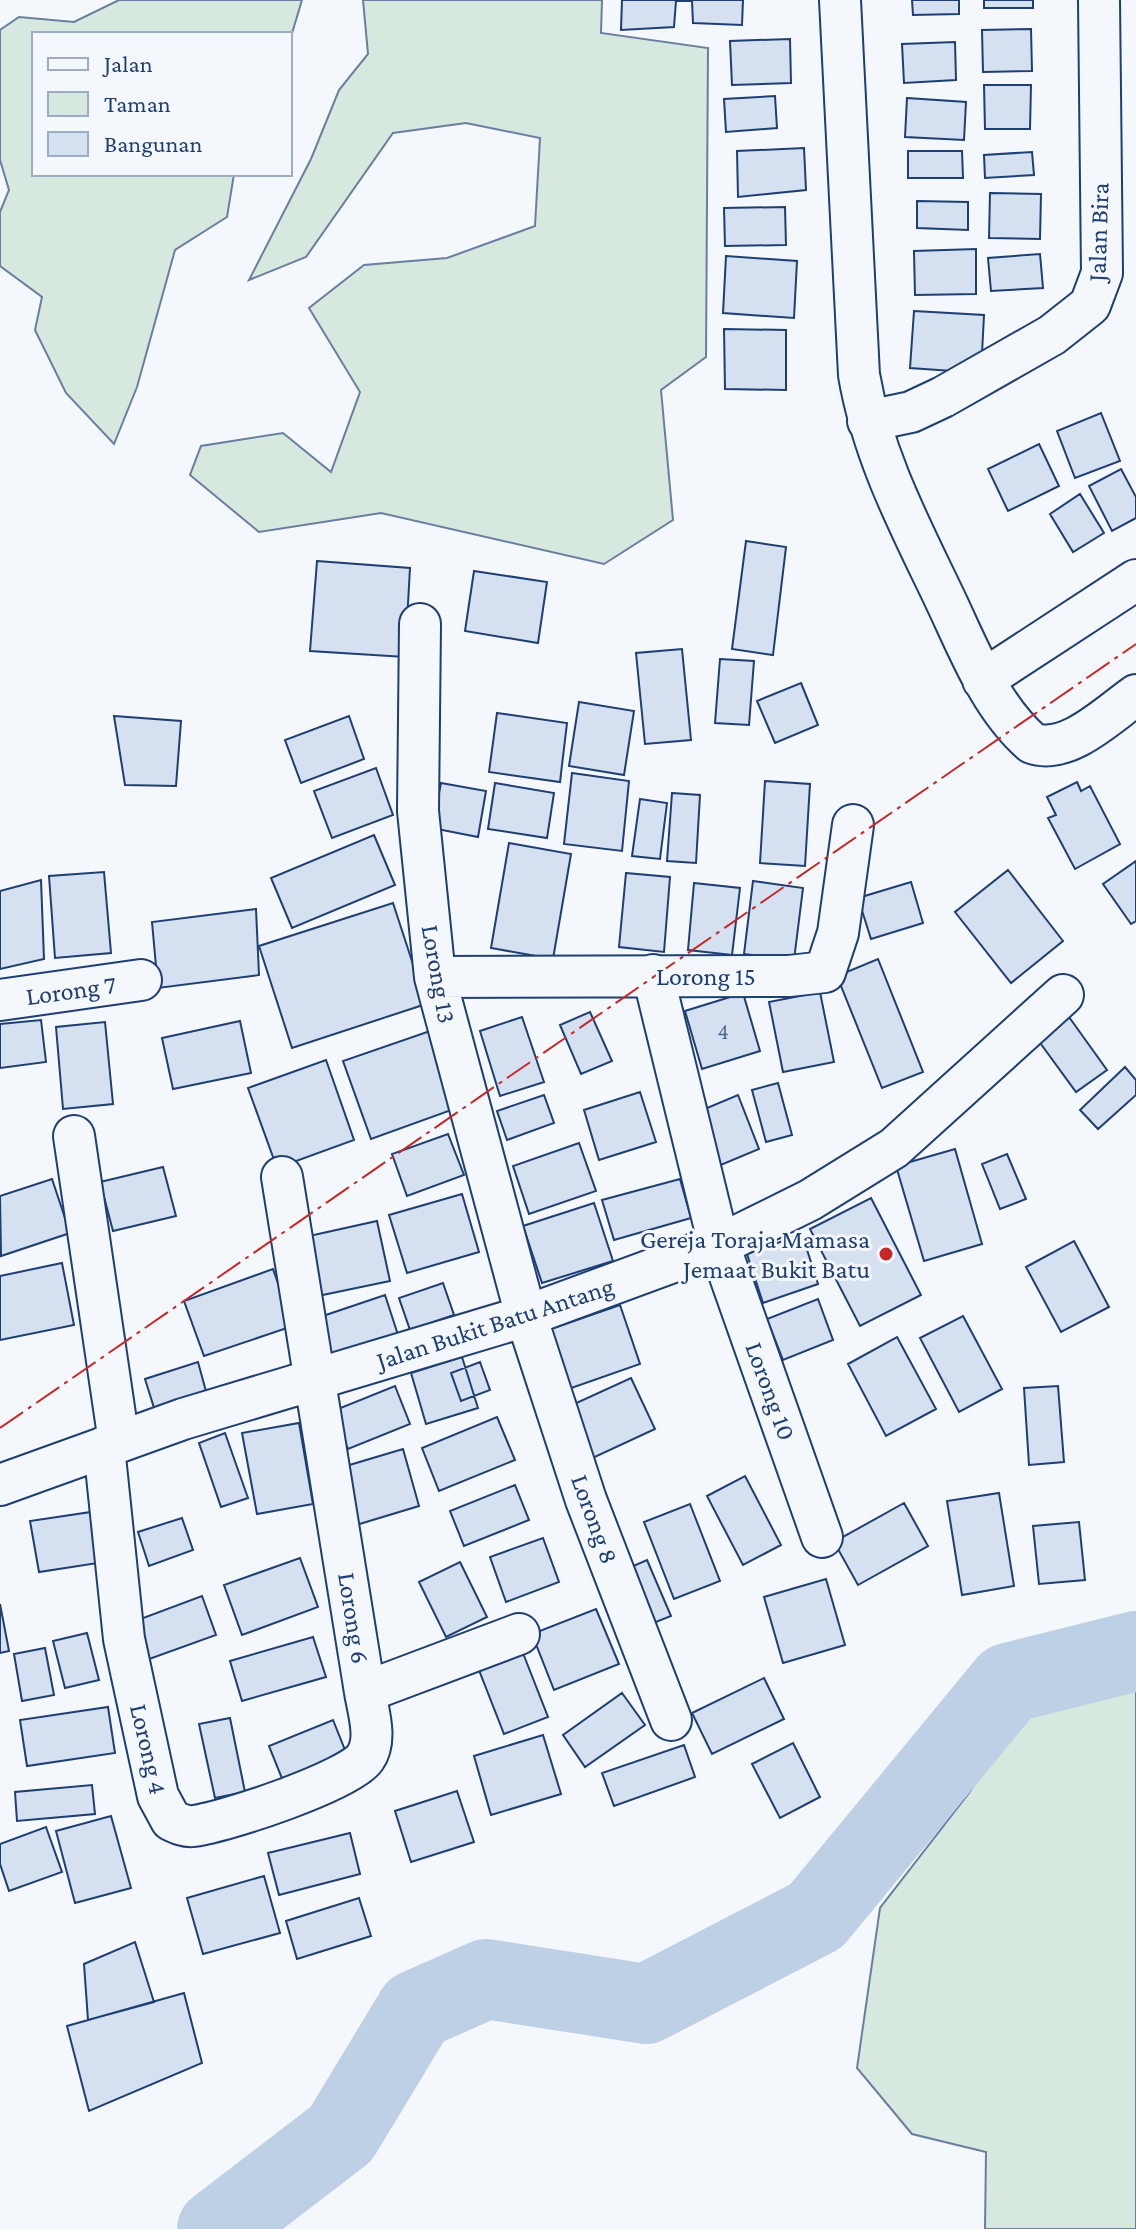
<svg xmlns="http://www.w3.org/2000/svg" width="1136" height="2229" font-family="'Crimson Pro',serif">
	<style>
		.green { fill: #d7e8df; stroke: #687fa3; stroke-width: 2 }
		.lines { fill: none; stroke-linecap: round; stroke-linejoin: round }
		.river { stroke: #bed0e5; stroke-width: 80 }
		.building { fill: #d5e0f0; stroke: #1d3f73; stroke-width: 2 }
		.street-casing { stroke: #1d3f73; stroke-width: 44 }
		.street { stroke: #f4f7fb; stroke-width: 40 }
		.power { stroke: #c62828; stroke-width: 2; stroke-dasharray: 28 6 4 6; stroke-linecap: butt }
		.poi-dot { fill: #c62828; stroke: #f4f7fb; stroke-width: 3 }
		.labels { text-anchor: middle; stroke-width: 6; stroke-linejoin: round; paint-order: stroke }
		.number-label { font-size: 22px; fill: #4b6792 }
		.street-label { font-size: 26px; fill: #1d3f73; stroke: #f4f7fb }
		.poi-label { font-size: 26px; fill: #1d3f73; stroke: #f4f7fb; text-anchor: end }
	</style>
	<rect width="100%" height="100%" fill="#f4f7fb"/>
	<!-- green -->
	<path class="green" d="M 119,0 L 302,0 L 290,40 L 290,34 L 34,34 L 34,174 L 234,174 L 227,217 L 175,250 L 137,387 L 114,444 L 66,393 L 35,330 L 42,297 L 0,266 L 0,212 L 9,190 L 0,160 L 0,30 L 19,17 L 74,22 Z
		M 363,0 L 602,0 L 601,33 L 708,48 L 706,357 L 661,390 L 673,520 L 604,564 L 381,513 L 259,532 L 190,475 L 201,446 L 283,433 L 331,472 L 360,392 L 309,308 L 364,265 L 447,258 L 535,226 L 540,138 L 466,123 L 393,133 L 306,257 L 249,280 L 311,159 L 339,90 L 368,54 Z
		M 1136,1668 L 1136,2229 L 985,2229 L 986,2152 L 912,2134 L 857,2068 L 880,1908 L 969,1793 L 1028,1700 Z"/>
	<g class="lines">
		<!-- river -->
		<path class="river" d="M 217,2229 L 341,2134 L 416,2010 L 486,1979 L 646,2004 L 816,1916 L 1008,1683 L 1136,1651"/>
	</g>
	<!-- building -->
	<path class="building" d="M 622,0 L 743,0 L 742,25 L 693,23 L 692,1 L 676,1 L 674,27 L 621,30 Z
		M 912,0 L 959,0 L 959,14 L 913,15 Z
		M 984,0 L 1033,0 L 1033,8 L 984,8 Z
		M 1031,29 L 1032,71 L 983,72 L 982,30 Z
		M 790,39 L 791,83 L 732,85 L 730,41 Z
		M 955,42 L 956,80 L 904,83 L 902,44 Z
		M 984,85 L 1031,85 L 1030,129 L 985,129 Z
		M 775,96 L 777,128 L 726,132 L 724,99 Z
		M 907,98 L 966,102 L 964,140 L 905,137 Z
		M 804,148 L 806,190 L 738,197 L 737,151 Z
		M 908,151 L 962,151 L 963,178 L 908,178 Z
		M 1032,152 L 1034,175 L 985,178 L 984,155 Z
		M 990,193 L 1041,194 L 1040,239 L 989,238 Z
		M 917,201 L 968,202 L 968,230 L 917,228 Z
		M 785,207 L 786,245 L 725,246 L 724,208 Z
		M 976,249 L 976,294 L 915,295 L 914,251 Z
		M 1040,254 L 1043,288 L 991,291 L 988,258 Z
		M 726,256 L 797,261 L 794,318 L 723,313 Z
		M 914,311 L 984,315 L 981,373 L 910,368 Z
		M 724,329 L 786,330 L 786,390 L 725,389 Z
		M 1101,413 L 1120,461 L 1075,478 L 1057,431 Z
		M 1039,444 L 1059,486 L 1008,511 L 988,469 Z
		M 1121,469 L 1136,497 L 1136,518 L 1112,531 L 1089,486 Z
		M 1080,494 L 1104,533 L 1073,552 L 1050,514 Z
		M 746,541 L 786,547 L 773,655 L 732,649 Z
		M 317,561 L 410,568 L 405,657 L 310,651 Z
		M 474,571 L 547,582 L 538,643 L 465,631 Z
		M 682,649 L 691,740 L 645,744 L 636,653 Z
		M 720,659 L 754,661 L 749,725 L 715,723 Z
		M 801,683 L 818,725 L 775,743 L 757,701 Z
		M 579,702 L 634,711 L 624,775 L 569,766 Z
		M 497,713 L 567,723 L 560,782 L 489,772 Z
		M 114,716 L 181,721 L 176,786 L 125,785 Z
		M 349,716 L 364,759 L 301,783 L 285,740 Z
		M 376,768 L 393,815 L 332,838 L 314,791 Z
		M 572,773 L 629,781 L 622,851 L 564,844 Z
		M 765,781 L 810,784 L 805,866 L 760,863 Z
		M 1077,782 L 1081,791 L 1090,786 L 1120,844 L 1075,869 L 1048,818 L 1056,815 L 1047,797 Z
		M 441,783 L 486,791 L 478,837 L 432,828 Z
		M 495,783 L 554,793 L 547,838 L 488,829 Z
		M 672,793 L 700,795 L 696,863 L 667,861 Z
		M 640,799 L 667,803 L 660,859 L 632,856 Z
		M 374,835 L 395,885 L 292,928 L 271,878 Z
		M 509,843 L 571,854 L 553,959 L 491,948 Z
		M 1136,861 L 1136,921 L 1131,924 L 1103,884 Z
		M 1008,870 L 1063,941 L 1011,983 L 955,912 Z
		M 104,872 L 111,953 L 55,958 L 49,876 Z
		M 626,873 L 670,877 L 664,952 L 619,947 Z
		M 41,880 L 44,959 L 0,969 L 0,891 Z
		M 753,881 L 803,888 L 794,960 L 744,954 Z
		M 911,882 L 923,923 L 871,939 L 858,898 Z
		M 694,883 L 740,888 L 732,955 L 688,950 Z
		M 393,903 L 426,1004 L 292,1048 L 259,946 Z
		M 256,909 L 259,975 L 158,988 L 152,922 Z
		M 878,959 L 923,1072 L 882,1088 L 837,976 Z
		M 820,992 L 834,1062 L 783,1072 L 769,1002 Z
		M 743,993 L 760,1051 L 702,1069 L 685,1011 Z
		M 590,1012 L 612,1061 L 581,1074 L 560,1025 Z
		M 522,1017 L 544,1082 L 500,1096 L 480,1031 Z
		M 1069,1017 L 1107,1070 L 1076,1092 L 1038,1040 Z
		M 41,1020 L 46,1062 L 0,1068 L 0,1024 Z
		M 240,1021 L 251,1073 L 173,1089 L 162,1038 Z
		M 105,1022 L 113,1104 L 63,1109 L 56,1027 Z
		M 430,1031 L 457,1108 L 371,1139 L 343,1061 Z
		M 326,1060 L 354,1140 L 277,1168 L 248,1088 Z
		M 1125,1067 L 1136,1080 L 1136,1095 L 1098,1129 L 1080,1110 Z
		M 778,1083 L 792,1135 L 766,1142 L 752,1090 Z
		M 640,1092 L 656,1142 L 599,1160 L 584,1110 Z
		M 544,1095 L 554,1123 L 507,1140 L 497,1111 Z
		M 738,1095 L 759,1149 L 716,1167 L 695,1113 Z
		M 448,1134 L 464,1175 L 407,1196 L 392,1154 Z
		M 579,1143 L 596,1191 L 529,1214 L 513,1166 Z
		M 955,1149 L 982,1244 L 924,1261 L 896,1166 Z
		M 1007,1154 L 1026,1199 L 1000,1209 L 982,1164 Z
		M 163,1167 L 176,1216 L 113,1231 L 100,1182 Z
		M 52,1179 L 70,1233 L 1,1256 L 0,1196 Z
		M 680,1179 L 691,1218 L 614,1240 L 602,1200 Z
		M 462,1194 L 479,1252 L 407,1273 L 389,1215 Z
		M 871,1198 L 921,1295 L 860,1326 L 810,1229 Z
		M 594,1203 L 613,1261 L 542,1283 L 523,1226 Z
		M 377,1221 L 390,1281 L 313,1297 L 300,1238 Z
		M 802,1234 L 818,1284 L 763,1303 L 747,1254 Z
		M 1074,1241 L 1109,1307 L 1061,1332 L 1026,1267 Z
		M 62,1263 L 74,1325 L 0,1340 L 0,1276 Z
		M 273,1269 L 293,1326 L 204,1356 L 184,1301 Z
		M 443,1283 L 454,1315 L 410,1330 L 399,1298 Z
		M 385,1295 L 400,1341 L 332,1364 L 317,1318 Z
		M 818,1299 L 833,1340 L 783,1360 L 767,1319 Z
		M 620,1305 L 640,1364 L 560,1392 L 539,1333 Z
		M 963,1316 L 1002,1389 L 959,1412 L 920,1338 Z
		M 897,1337 L 936,1409 L 886,1436 L 848,1364 Z
		M 462,1357 L 478,1408 L 426,1424 L 411,1373 Z
		M 198,1362 L 207,1395 L 155,1411 L 145,1379 Z
		M 480,1362 L 490,1390 L 461,1401 L 451,1373 Z
		M 631,1378 L 655,1429 L 584,1462 L 561,1410 Z
		M 395,1386 L 410,1424 L 348,1449 L 333,1411 Z
		M 1058,1386 L 1064,1462 L 1029,1465 L 1024,1388 Z
		M 497,1417 L 515,1460 L 439,1491 L 422,1448 Z
		M 299,1423 L 313,1504 L 257,1514 L 242,1433 Z
		M 225,1433 L 248,1498 L 221,1507 L 199,1443 Z
		M 403,1449 L 419,1506 L 353,1526 L 336,1469 Z
		M 745,1476 L 781,1545 L 743,1565 L 707,1496 Z
		M 515,1485 L 529,1520 L 464,1546 L 450,1511 Z
		M 999,1493 L 1014,1586 L 962,1595 L 947,1501 Z
		M 904,1503 L 928,1546 L 858,1585 L 834,1542 Z
		M 690,1504 L 720,1581 L 674,1599 L 644,1522 Z
		M 91,1512 L 98,1563 L 39,1572 L 30,1521 Z
		M 182,1518 L 193,1550 L 149,1566 L 138,1532 Z
		M 1079,1522 L 1085,1580 L 1039,1584 L 1033,1526 Z
		M 543,1538 L 559,1582 L 506,1602 L 490,1557 Z
		M 300,1558 L 318,1607 L 242,1635 L 224,1585 Z
		M 647,1560 L 671,1616 L 646,1626 L 624,1570 Z
		M 460,1562 L 487,1617 L 446,1637 L 419,1582 Z
		M 826,1579 L 845,1645 L 783,1663 L 764,1597 Z
		M 202,1596 L 216,1635 L 141,1662 L 127,1624 Z
		M 0,1604 L 9,1651 L 0,1653 Z
		M 596,1609 L 619,1664 L 554,1690 L 532,1634 Z
		M 87,1633 L 99,1680 L 65,1688 L 53,1641 Z
		M 313,1637 L 326,1677 L 242,1701 L 230,1661 Z
		M 45,1648 L 54,1695 L 22,1701 L 14,1654 Z
		M 521,1648 L 548,1717 L 504,1734 L 477,1665 Z
		M 764,1678 L 784,1719 L 712,1754 L 692,1713 Z
		M 622,1693 L 645,1725 L 585,1767 L 563,1735 Z
		M 108,1707 L 115,1753 L 27,1766 L 20,1720 Z
		M 230,1718 L 245,1792 L 215,1798 L 199,1724 Z
		M 333,1720 L 347,1755 L 283,1781 L 269,1746 Z
		M 543,1735 L 561,1794 L 491,1815 L 474,1756 Z
		M 793,1743 L 820,1797 L 780,1818 L 752,1764 Z
		M 684,1745 L 695,1777 L 614,1806 L 602,1773 Z
		M 92,1785 L 95,1814 L 17,1821 L 15,1792 Z
		M 457,1791 L 474,1842 L 411,1862 L 395,1811 Z
		M 111,1816 L 131,1888 L 75,1903 L 56,1831 Z
		M 46,1827 L 62,1872 L 9,1891 L 0,1864 L 0,1844 Z
		M 350,1833 L 360,1874 L 279,1895 L 268,1853 Z
		M 264,1876 L 280,1933 L 203,1954 L 187,1898 Z
		M 359,1898 L 371,1936 L 297,1959 L 286,1921 Z
		M 135,1942 L 154,2002 L 88,2020 L 84,1964 Z
		M 184,1993 L 202,2063 L 89,2111 L 67,2026 Z"/>
	<g class="lines">
		<!-- street casing -->
		<g class="street-casing">
			<path id="street" d="M 840,0 L 859,375 C 873,456 909,524 944,597 C 968,647 989,705 1032,743 C 1067,756 1109,714 1136,695
				M 868,421 L 911,412 L 943,397 L 1052,335 L 1090,305 L 1102,273 L 1099,0
				M 420,624 L 418,811 L 435,977 L 526,1316 L 586,1500 L 671,1720
				M 983,680 L 1136,580
				M 653,975 L 719,1245 L 822,1537
				M 435,977 L 789,976 L 825,972 L 838,933 L 853,825
				M 0,1000 L 141,980
				M 74,1136 L 119,1442
				M 282,1177 L 365,1692 L 519,1634
				M 104,1447 L 124,1639 L 158,1796 L 171,1820 C 179,1824 186,1827 194,1826 C 225,1822 349,1781 365,1758 C 378,1740 368,1711 365,1692
				M 0,1485 L 183,1419 L 526,1316 L 719,1245 L 810,1200 L 894,1148 L 1063,995"/>
		</g>
		<!-- street -->
		<use href="#street" class="street"/>
		<!-- power -->
		<path class="power" d="M 0,1428 L 1136,644"/>
	</g>
	<!-- markers -->
	<circle class="poi-dot" cx="886" cy="1254" r="8"/>
	<g class="labels">
		<!-- number labels -->
		<g class="number-label">
			<text x="723" y="1039">4</text>
		</g>
		<!-- street labels -->
		<g class="street-label">
			<text transform="translate(1098 232) rotate(-88)" y="9">Jalan Bira</text>
			<text transform="translate(439 974) rotate(80)" y="9">Lorong 13</text>
			<text x="706" y="985">Lorong 15</text>
			<text transform="translate(71 990) rotate(-8)" y="9">Lorong 7</text>
			<text transform="translate(495 1323) rotate(-18)" y="9">Jalan Bukit Batu Antang</text>
			<text transform="translate(771 1391) rotate(70)" y="9">Lorong 10</text>
			<text transform="translate(595 1519) rotate(70)" y="9">Lorong 8</text>
			<text transform="translate(354 1618) rotate(81)" y="9">Lorong 6</text>
			<text transform="translate(149 1749) rotate(77)" y="9">Lorong 4</text>
		</g>
		<!-- poi labels -->
		<g class="poi-label">
			<text x="870" y="1248">Gereja Toraja Mamasa<tspan x="870" dy="30">Jemaat Bukit Batu</tspan></text>
		</g>
	</g>
	<!-- legend -->
	<rect x="32" y="32" width="260" height="144" fill="#f4f7fb" stroke="#9eadc5" stroke-width="2"/>
	<rect x="48" y="58" width="40" height="12" fill="#f4f7fb" stroke="#9eadc5" stroke-width="2"/>
	<text x="104" y="72" font-size="24" fill="#1d3f73">Jalan</text>
	<rect x="48" y="92" width="40" height="24" fill="#d7e8df" stroke="#9eadc5" stroke-width="2"/>
	<text x="104" y="112" font-size="24" fill="#1d3f73">Taman</text>
	<rect x="48" y="132" width="40" height="24" fill="#d5e0f0" stroke="#9eadc5" stroke-width="2"/>
	<text x="104" y="152" font-size="24" fill="#1d3f73">Bangunan</text>
</svg>
